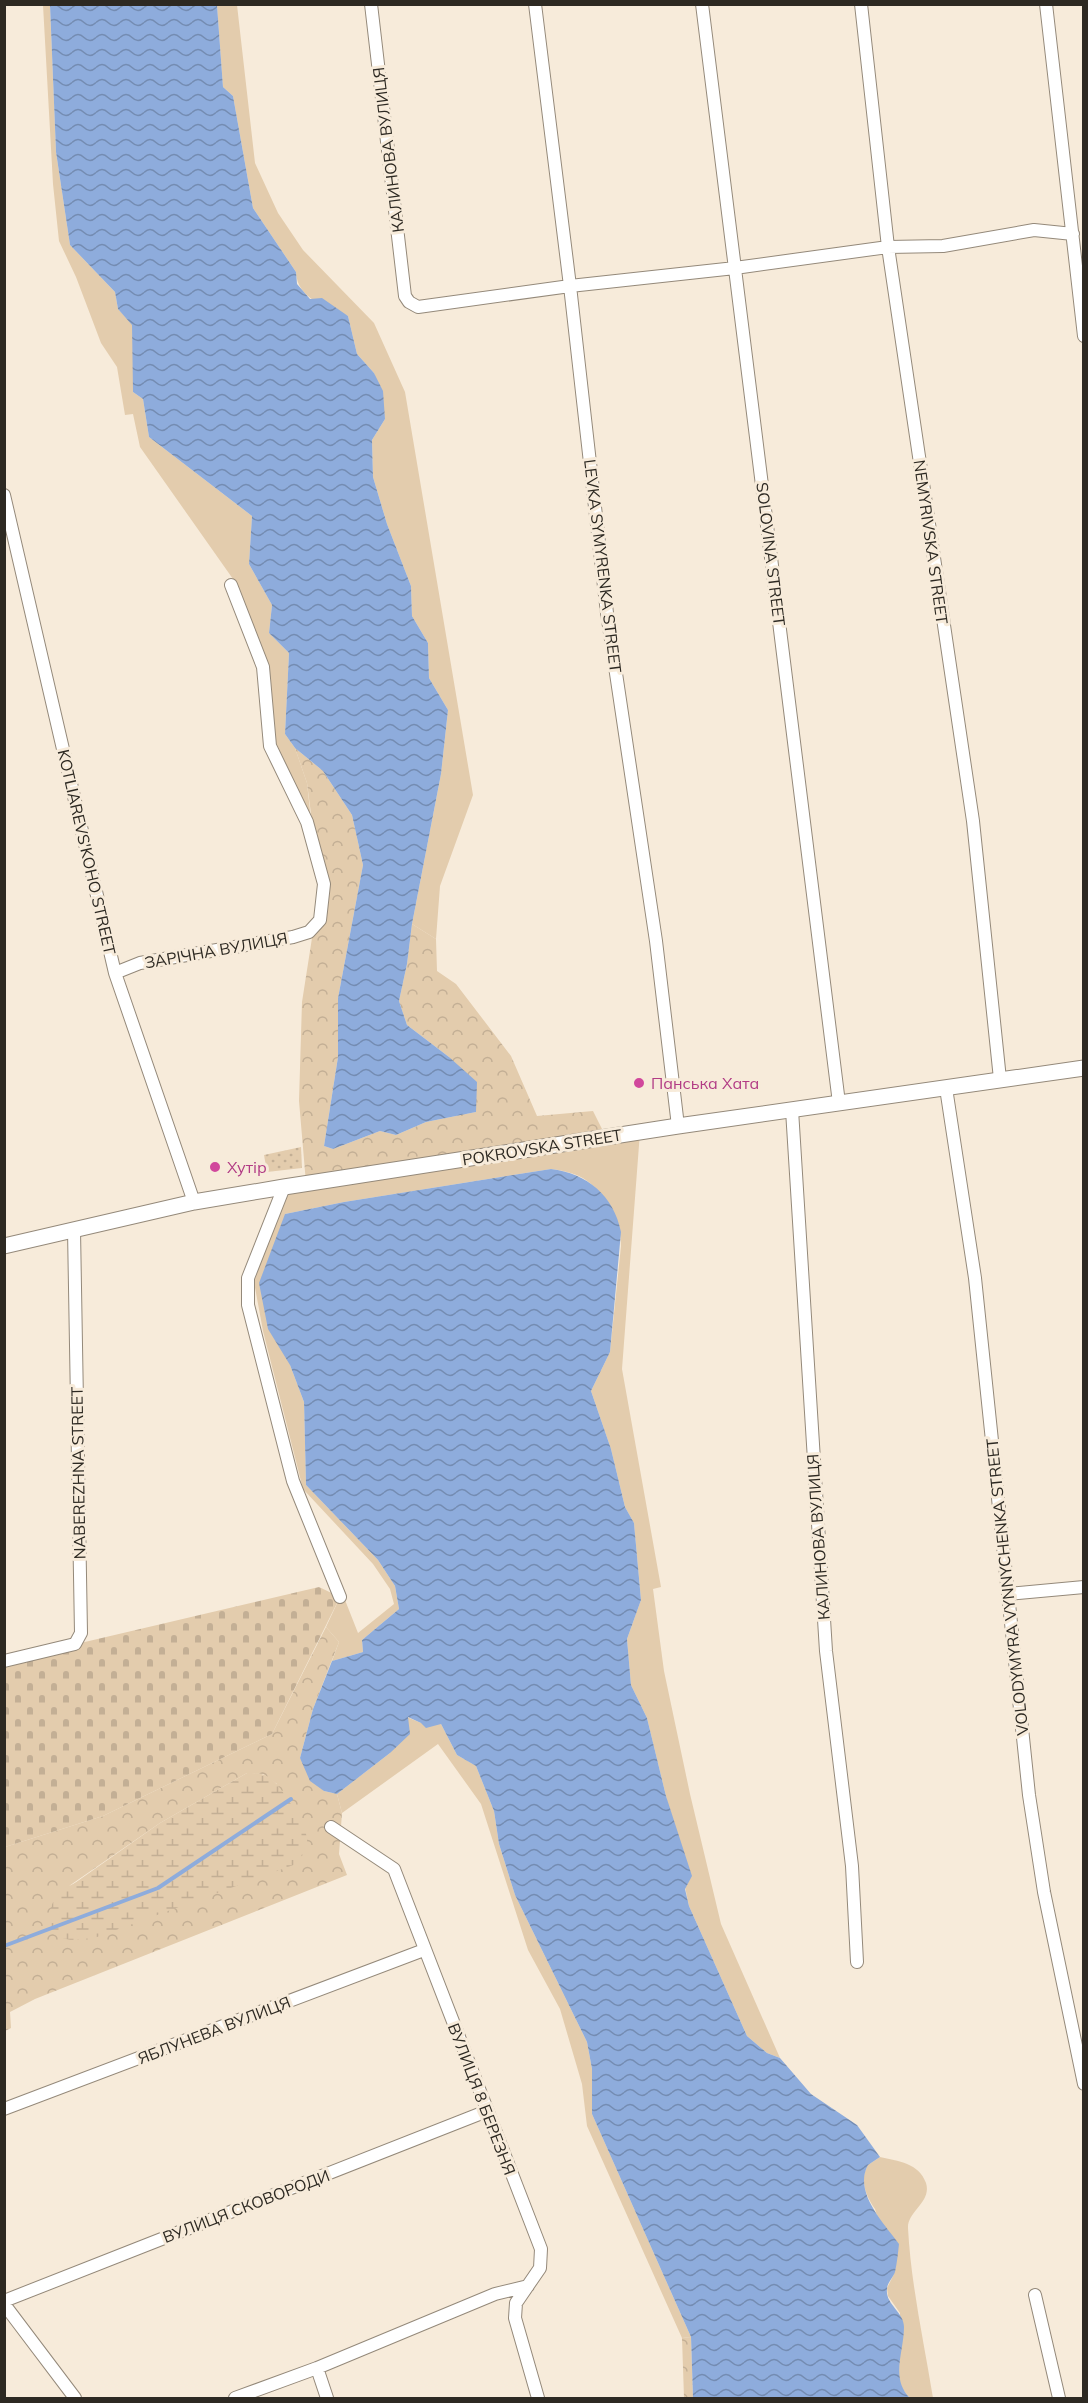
<svg xmlns="http://www.w3.org/2000/svg" width="1088" height="2403" font-family="Mulish,sans-serif">
	<style>
		.green { fill: #e3ccad }
		.forest { fill: url(#forest-crowns); fill-rule: evenodd }
		.wetland { fill: url(#wetland-marsh) }
		.cemetery { fill: url(#cemetery-stones) }
		.garden { fill: url(#garden-dots) }
		.water { fill: url(#water-waves) }
		.lines { fill: none; stroke-linecap: round; stroke-linejoin: round }
		.stream { stroke: #8eacdc; stroke-width: 4 }
		.minor-casing { stroke: #94897a; stroke-width: 14 }
		.tertiary-casing { stroke: #94897a; stroke-width: 17 }
		.minor { stroke: #fff; stroke-width: 12 }
		.tertiary { stroke: #fff; stroke-width: 15 }
		.hotel-dot { fill: #d1479c; stroke: #f7ebda; stroke-width: 2 }
		.labels { text-anchor: middle; stroke-width: 6; stroke-linejoin: round; paint-order: stroke }
		.street-label { font-size: 16px; fill: #2d2922; stroke: #f7ebda }
		.hotel-label { font-size: 16px; fill: #b23c85; stroke: #f7ebda; text-anchor: start }
	</style>
	<defs>
		<pattern id="forest-crowns" width="20" height="18" patternUnits="userSpaceOnUse" patternTransform="scale(1.5)"><rect width="20" height="18" fill="#e3ccad"/><path d="M2 6a3 3 0 1 1 6 0M12 15a3 3 0 1 1 6 0" fill="none" stroke="#c3af95"/></pattern>
		<pattern id="wetland-marsh" width="20" height="14" patternUnits="userSpaceOnUse" patternTransform="scale(1.5)"><rect width="20" height="14" fill="#e3ccad"/><path d="M1 5h8M5 5V1M11 12h8M15 12V8" fill="none" stroke="#c3af95"/></pattern>
		<pattern id="cemetery-stones" width="16" height="16" patternUnits="userSpaceOnUse" patternTransform="scale(1.5)"><rect width="16" height="16" fill="#e3ccad"/><path d="M2 7V4a2 2 0 0 1 4 0v3zM10 15v-3a2 2 0 0 1 4 0v3z" fill="#c3af95"/></pattern>
		<pattern id="garden-dots" width="8" height="8" patternUnits="userSpaceOnUse" patternTransform="scale(1.5)"><rect width="8" height="8" fill="#e3ccad"/><path d="M2 2h.1M6 6h.1" fill="none" stroke="#c3af95" stroke-width="1.8" stroke-linecap="round"/></pattern>
		<pattern id="water-waves" width="16" height="10" patternUnits="userSpaceOnUse" patternTransform="scale(1.5)"><rect width="16" height="10" fill="#8eacdc"/><path d="M0 5q4-4 8 0t8 0" fill="none" stroke="#748cb2"/></pattern>
	</defs>
	<rect width="100%" height="100%" fill="#f7ebda"/>
	<!-- green -->
	<path class="green" d="M 43,5 L 50,5 L 56,152 L 70,245 L 115,292 L 118,309 L 133,325 L 133,392 L 143,399 L 149,437 L 252,516 L 249,564 L 272,605 L 269,633 L 289,653 L 285,734 L 295,748 L 307,783 L 311,820 L 274,745 L 267,666 L 233,579 L 140,447 L 133,414 L 125,415 L 117,367 L 101,343 L 76,277 L 59,241 L 53,184 Z
		M 217,5 L 237,5 L 255,163 L 278,213 L 303,250 L 374,323 L 405,392 L 473,795 L 440,886 L 436,939 L 412,924 L 441,774 L 448,710 L 429,678 L 428,643 L 412,616 L 411,586 L 387,524 L 373,477 L 372,440 L 385,419 L 374,373 L 357,354 L 348,316 C 326,306 297,299 296,272 L 253,208 L 233,96 L 223,87 Z
		M 640,1132 L 622,1369 L 661,1587 L 653,1589 L 664,1671 L 690,1794 L 721,1924 L 780,2058 L 767,2053 L 747,2036 L 689,1906 L 666,1796 L 647,1718 L 631,1685 L 627,1639 L 641,1600 L 634,1523 L 625,1507 L 611,1449 L 591,1391 L 610,1352 L 621,1246 C 621,1232 617,1223 610,1210 C 597,1183 582,1173 551,1169 L 344,1202 L 285,1214 L 290,1365 L 304,1402 L 306,1485 L 378,1560 L 395,1586 L 399,1609 L 362,1640 L 363,1652 L 332,1661 L 339,1642 L 326,1627 L 340,1597 L 345,1600 L 358,1633 L 394,1604 L 390,1589 L 373,1564 L 303,1489 L 263,1331 L 254,1282 L 284,1187 Z
		M 407,1717 L 421,1723 L 441,1724 L 457,1755 L 476,1766 L 494,1811 L 499,1844 L 515,1895 L 587,2042 L 592,2069 L 592,2114 L 691,2337 L 682,2338 L 587,2126 L 582,2084 L 560,2009 L 528,1950 L 481,1804 L 438,1744 L 342,1813 L 337,1794 L 390,1753 Z
		M 880,2157 C 898,2161 919,2163 926,2183 C 932,2202 907,2212 908,2228 C 911,2285 924,2342 933,2398 L 910,2398 L 902,2389 L 899,2379 L 900,2313 L 888,2296 L 887,2288 L 894,2274 L 875,2209 C 866,2196 859,2180 868,2165 Z"/>
	<!-- forest -->
	<path class="forest" d="M 295,748 L 323,771 L 352,815 L 363,865 L 338,998 L 338,1057 L 324,1146 L 333,1149 L 380,1131 L 396,1135 L 426,1122 L 476,1112 L 449,1057 L 407,1025 L 399,1001 L 407,964 L 412,924 L 436,939 L 437,971 L 456,984 L 511,1056 L 537,1116 L 593,1111 L 606,1137 L 306,1183 L 299,1101 L 302,1002 L 312,938 L 325,922 L 307,783 Z
		M 326,1627 L 339,1642 L 313,1709 L 300,1758 L 324,1791 L 337,1794 L 342,1813 L 339,1854 L 347,1875 L 35,1999 L 10,2012 L 11,2028 L 5,2031 L 5,1847 L 103,1816 L 272,1734 ZM 247,1773 L 263,1774 L 277,1784 L 69,1886 L 160,1823 Z
		M 691,2337 L 693,2398 L 684,2398 L 682,2338 Z"/>
	<!-- wetland -->
	<path class="wetland" d="M 247,1773 C 256,1773 263,1773 270,1778 C 281,1785 306,1826 307,1838 C 308,1849 302,1856 296,1864 L 97,1937 C 76,1940 65,1944 47,1929 L 50,1910 L 55,1897 L 160,1823 Z"/>
	<!-- cemetery -->
	<path class="cemetery" d="M 319,1587 L 340,1597 L 272,1734 L 103,1816 L 5,1847 L 4,1661 Z"/>
	<!-- garden -->
	<path class="garden" d="M 301,1147 L 302,1168 L 267,1172 L 264,1155 Z"/>
	<!-- water -->
	<path class="water" d="M 50,5 L 217,5 L 223,87 L 233,96 L 253,208 L 296,272 L 297,284 L 310,299 L 322,298 L 348,316 L 357,354 L 374,373 L 383,391 L 385,419 L 372,440 L 373,477 L 387,524 L 411,586 L 412,616 L 428,643 L 429,678 L 448,710 L 441,774 L 412,924 L 407,964 L 399,1001 L 407,1025 L 449,1057 L 477,1082 L 476,1112 L 426,1122 L 396,1135 L 380,1131 L 333,1149 L 324,1146 L 338,1057 L 338,998 L 363,865 L 352,815 L 323,771 L 295,748 L 285,734 L 289,653 L 269,633 L 272,605 L 249,564 L 252,516 L 149,437 L 143,399 L 133,392 L 132,325 L 118,309 L 115,292 L 70,245 L 56,152 Z
		M 551,1169 C 587,1173 614,1196 621,1232 L 610,1352 L 591,1391 L 611,1449 L 625,1507 L 634,1523 L 641,1600 L 627,1639 L 631,1685 L 647,1718 L 666,1796 L 692,1876 L 685,1889 L 689,1906 L 747,2036 L 767,2053 L 780,2058 L 811,2094 L 857,2125 L 880,2157 L 868,2165 C 853,2192 884,2223 899,2244 C 898,2253 897,2263 895,2272 C 893,2278 887,2283 887,2289 C 885,2304 904,2312 904,2327 C 904,2352 890,2378 910,2398 L 693,2398 L 691,2337 L 592,2114 L 592,2069 L 587,2042 L 515,1895 L 499,1844 L 494,1811 L 476,1766 L 457,1755 L 441,1724 L 426,1728 L 421,1723 L 408,1717 L 410,1734 L 390,1753 L 337,1794 L 324,1791 L 310,1781 L 300,1758 L 313,1709 L 332,1661 L 363,1652 L 362,1640 L 399,1609 L 395,1586 L 378,1560 L 306,1485 L 304,1402 L 290,1365 L 268,1329 L 259,1283 L 285,1214 L 344,1202 Z"/>
	<g class="lines">
		<!-- stream -->
		<path class="stream" d="M 4,1946 L 158,1888 L 291,1799"/>
		<!-- minor casing -->
		<g class="minor-casing">
			<path id="minor" d="M 371,4 L 405,296 L 409,302 L 418,307 L 570,286 L 735,268 L 888,247 L 943,246 L 1034,230 L 1073,234
				M 535,4 L 570,286 L 607,613 L 656,941 L 678,1126
				M 702,4 L 839,1103
				M 861,4 L 888,247 L 973,821 L 1000,1079
				M 1046,4 L 1084,336
				M 4,495 L 115,973 L 194,1202
				M 115,973 L 140,963 L 293,937 L 309,932 L 320,920 L 324,884 L 307,822 L 270,746 L 263,667 L 231,585
				M 946,1088 L 975,1278 L 1029,1795 L 1044,1892 L 1084,2084
				M 792,1110 L 826,1651 L 852,1866 L 857,1962
				M 284,1187 L 248,1278 L 248,1305 L 293,1481 L 340,1597
				M 1008,1594 L 1084,1587
				M 4,1661 L 75,1644 L 81,1633 L 74,1230
				M 331,1827 L 394,1869 L 541,2249 L 540,2268 L 516,2303 L 515,2318 L 538,2398
				M 4,2109 L 424,1950
				M 1035,2295 L 1059,2398
				M 4,2301 L 487,2111
				M 4,2304 L 75,2398
				M 317,2368 L 327,2398
				M 235,2398 L 317,2368 L 495,2294 L 528,2286"/>
		</g>
		<!-- tertiary casing -->
		<g class="tertiary-casing">
			<path id="tertiary" d="M 4,1246 L 194,1202 L 284,1187 L 678,1126 L 1084,1068"/>
		</g>
		<!-- minor -->
		<use href="#minor" class="minor"/>
		<!-- tertiary -->
		<use href="#tertiary" class="tertiary"/>
	</g>
	<!-- markers -->
	<g class="hotel-dot">
		<circle cx="639" cy="1083" r="6"/>
		<circle cx="215" cy="1167" r="6"/>
	</g>
	<g class="labels">
		<!-- street labels -->
		<g class="street-label">
			<text transform="translate(388 150) rotate(-97)" y="6">КАЛИНОВА ВУЛИЦЯ</text>
			<text transform="translate(931 542) rotate(82)" y="6">NEMYRIVSKA STREET</text>
			<text transform="translate(771 554) rotate(83)" y="6">SOLOVINA STREET</text>
			<text transform="translate(603 566) rotate(83)" y="6">LEVKA SYMYRENKA STREET</text>
			<text transform="translate(87 852) rotate(77)" y="6">KOTLIAREVS'KOHO STREET</text>
			<text transform="translate(216 950) rotate(-10)" y="6">ЗАРІЧНА ВУЛИЦЯ</text>
			<text transform="translate(542 1147) rotate(-9)" y="6">POKROVSKA STREET</text>
			<text transform="translate(78 1473) rotate(-91)" y="6">NABEREZHNA STREET</text>
			<text transform="translate(818 1537) rotate(-94)" y="6">КАЛИНОВА ВУЛИЦЯ</text>
			<text transform="translate(1007 1587) rotate(-96)" y="6">VOLODYMYRA VYNNYCHENKA STREET</text>
			<text transform="translate(214 2030) rotate(-21)" y="6">ЯБЛУНЕВА ВУЛИЦЯ</text>
			<text transform="translate(482 2099) rotate(69)" y="6">ВУЛИЦЯ 8 БЕРЕЗНЯ</text>
			<text transform="translate(246 2206) rotate(-21)" y="6">ВУЛИЦЯ СКОВОРОДИ</text>
		</g>
		<!-- hotel labels -->
		<g class="hotel-label">
			<text x="651" y="1089">Панська Хата</text>
			<text x="227" y="1173">Хутір</text>
		</g>
	</g>
	<!-- border -->
	<rect width="1088" height="2403" fill="none" stroke="#2d2922" stroke-width="12"/>
</svg>
